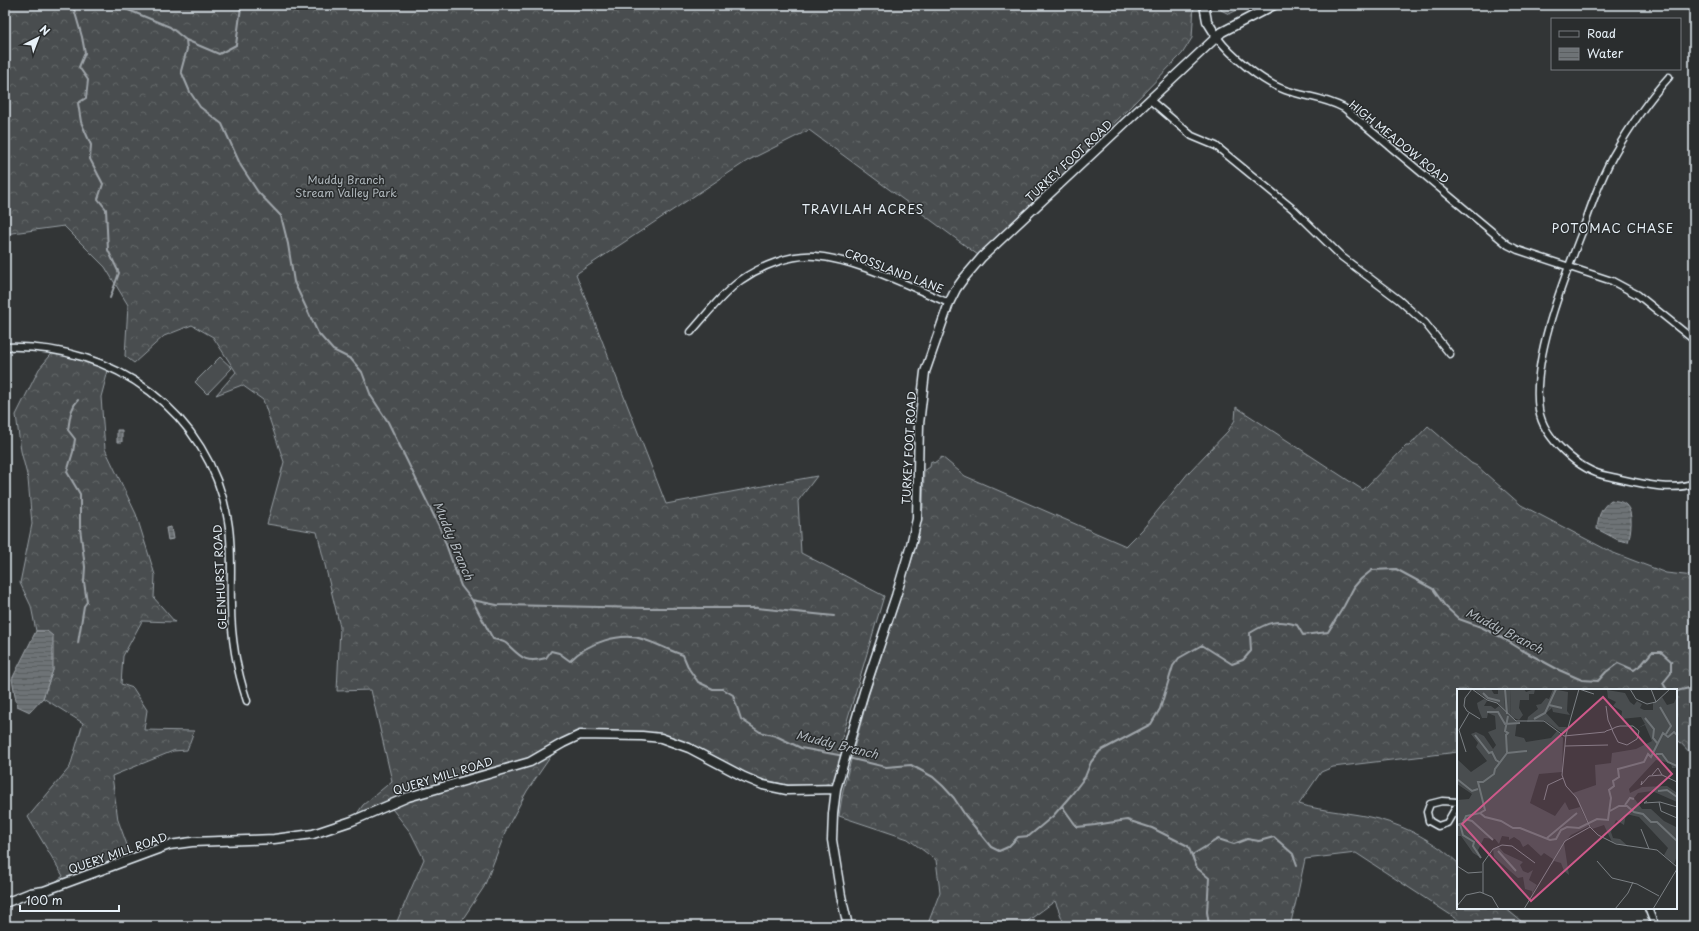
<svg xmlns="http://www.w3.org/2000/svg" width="1699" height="931" font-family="'Playpen Sans',sans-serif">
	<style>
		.grass { fill: #494d4f; stroke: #989fa4 }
		.forest { fill: url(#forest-crowns); stroke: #989fa4 }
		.water { fill: url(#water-rules); stroke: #9fa5aa }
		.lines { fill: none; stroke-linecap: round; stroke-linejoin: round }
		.stream { stroke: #9fa5aa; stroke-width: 2 }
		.street-casing { stroke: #e8f1f8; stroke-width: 9 }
		.secondary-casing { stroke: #e8f1f8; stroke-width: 11 }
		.street { stroke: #2a2d2e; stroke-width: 6 }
		.secondary { stroke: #2a2d2e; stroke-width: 8 }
		.labels { text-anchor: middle; stroke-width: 3; stroke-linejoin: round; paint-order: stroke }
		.street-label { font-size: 11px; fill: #e8f1f8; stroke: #2a2d2e }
		.park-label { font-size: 11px; fill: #b0b8bd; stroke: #2a2d2e }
		.neighbourhood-label { font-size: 12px; letter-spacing: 1px; fill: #e8f1f8; stroke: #2a2d2e }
		.water-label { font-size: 12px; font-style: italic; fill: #b1b8be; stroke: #2a2d2e }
		.inset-river { fill: none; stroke: #6e7376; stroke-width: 2 }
		.inset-road { fill: none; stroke: #7b8084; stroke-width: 1 }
		.view { fill: #cd598a; fill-opacity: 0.15; stroke: #cd598a; stroke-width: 2 }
		.inset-edge { fill: none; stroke: #e8f1f8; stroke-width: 2 }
	</style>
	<defs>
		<pattern id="forest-crowns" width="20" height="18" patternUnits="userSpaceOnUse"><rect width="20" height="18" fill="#494d4f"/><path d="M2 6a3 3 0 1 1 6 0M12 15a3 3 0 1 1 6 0" fill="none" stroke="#636769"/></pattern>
		<pattern id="water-rules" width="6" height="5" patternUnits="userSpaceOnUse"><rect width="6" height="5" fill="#6e7376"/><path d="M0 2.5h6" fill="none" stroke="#5a5e60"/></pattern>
	</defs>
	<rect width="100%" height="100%" fill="#323536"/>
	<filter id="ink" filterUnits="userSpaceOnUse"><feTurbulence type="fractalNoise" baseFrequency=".025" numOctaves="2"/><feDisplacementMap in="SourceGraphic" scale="8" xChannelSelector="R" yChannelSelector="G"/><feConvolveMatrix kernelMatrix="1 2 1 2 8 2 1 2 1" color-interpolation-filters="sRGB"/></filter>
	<g filter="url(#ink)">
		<!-- grass -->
		<path class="grass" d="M 220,357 L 232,368 L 207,394 L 195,382 Z"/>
		<!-- forest -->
		<path class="forest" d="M 5,5 L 1194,5 L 1192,38 L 1182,54 L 1079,159 L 978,255 L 809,130 L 747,161 L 576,274 L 666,504 L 817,476 L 798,501 L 801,553 L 884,596 L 839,748 L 843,750 L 833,782 L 823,785 L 788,785 L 765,780 L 743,774 L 660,735 L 562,740 L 527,791 L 507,828 L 484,887 L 458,926 L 395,926 L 424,859 L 411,833 L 389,805 L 352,821 L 363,805 L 392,781 L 371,690 L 337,691 L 340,627 L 317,532 L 267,524 L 284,462 L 263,400 L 242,385 L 216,395 L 236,372 L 213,337 L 192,325 L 164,336 L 134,363 L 125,356 L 128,305 L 105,267 L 64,226 L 5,234 Z
			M 1219,5 L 1248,5 L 1229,14 L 1221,10 Z
			M 55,350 L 109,367 L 101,397 L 105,449 L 136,514 L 155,575 L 154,598 L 175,622 L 142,621 L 123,656 L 121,684 L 133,688 L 147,710 L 144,730 L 194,731 L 187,750 L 173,751 L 112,776 L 118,820 L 132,859 L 44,891 L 63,876 L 28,817 L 70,767 L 83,723 L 43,698 L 53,670 L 47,631 L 36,631 L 31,606 L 20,583 L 32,524 L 28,479 L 21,451 L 16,415 L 39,369 Z
			M 1236,407 L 1363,490 L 1406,446 L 1409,446 L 1428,426 L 1471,463 L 1477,466 L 1521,505 L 1611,552 L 1666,573 L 1694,576 L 1694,757 L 1678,740 L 1676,740 L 1676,690 L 1458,690 L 1458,752 L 1333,767 L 1321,772 L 1299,804 C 1324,812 1352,812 1378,819 C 1407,827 1436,842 1458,863 L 1458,908 L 1505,908 L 1527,926 L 1464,926 L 1463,923 L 1356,853 L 1305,859 L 1297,897 L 1290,926 L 1159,926 L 1154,921 L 1142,926 L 1065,926 L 1055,901 L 1021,926 L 927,926 L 940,892 L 936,860 L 908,839 L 839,816 L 843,790 L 867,700 L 918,540 L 923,507 L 924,471 L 930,467 L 931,461 L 934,463 L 942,457 L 965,476 L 1126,546 L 1142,530 L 1189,472 L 1228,431 L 1235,420 Z"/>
		<!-- water -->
		<path class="water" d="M 117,430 L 122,430 L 122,442 L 117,442 Z
			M 1611,500 C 1616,501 1622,501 1626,505 C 1634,512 1631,533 1628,542 L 1618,540 L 1597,529 C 1598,516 1601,508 1611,500 Z
			M 171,527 L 173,539 L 168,540 L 166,528 Z
			M 36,631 L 47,631 L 53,636 L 53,670 L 43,698 L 30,712 L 17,706 L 12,679 Z"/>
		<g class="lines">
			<!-- stream -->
			<path class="stream" d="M 69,5 L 74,9 L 82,37 L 85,53 L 79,67 L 88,80 L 86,98 L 78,103 L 81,122 L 91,145 L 90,159 L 103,184 L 98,199 L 106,209 L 108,250 L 119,273 L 110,298
				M 116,5 L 170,27 L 186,40 L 187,49 L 181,71 L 190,92 L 200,107 L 222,124 L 241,166 L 258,192 L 281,216 L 288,244 L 294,282 L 318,333 L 333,350 L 351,359 L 362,372 L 371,396 L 388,422 L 440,528 L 461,586 L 472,600 L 493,639 C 497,640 504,641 507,644 C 521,657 525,664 546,658 L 551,651 L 559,653 L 570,661 C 587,643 621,631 645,640 C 658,644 670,651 683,655 L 689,669 L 698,682 L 713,689 L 723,689 L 733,695 L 741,719 L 760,732 L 776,736 L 801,748 L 844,756
				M 186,40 L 219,54 L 236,45 L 241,7 L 243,5
				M 472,600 L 497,605 L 647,608 L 756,608 L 834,616
				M 78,643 L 84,606 L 87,602 L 84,582 L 85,567 L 80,528 L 80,494 L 67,472 L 73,452 L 75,439 L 68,430 C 70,419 70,408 78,400
				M 1676,691 L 1690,688 L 1694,690
				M 848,758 L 886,767 L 911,765 L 933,777 L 943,786 L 954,798 L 965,815 L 991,847 L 999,851 L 1008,847 L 1018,837 L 1029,836 L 1053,816 L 1072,794 L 1085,777 L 1091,762 L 1100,751 L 1151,724 L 1160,709 L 1173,666 L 1179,658 L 1202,645 L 1232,664 L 1243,660 L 1251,651 L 1250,633 C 1268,622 1277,619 1297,625 L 1303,635 L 1328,632 L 1344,606 L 1354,587 L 1361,579 L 1372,570 L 1396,569 L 1433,589 L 1445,606 L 1459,619 L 1481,627 L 1501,637 L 1522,650 L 1559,670 L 1582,680 L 1598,681 L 1606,672 L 1618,663 L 1634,670 L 1642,664 L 1652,652 L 1661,652 L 1671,661 L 1671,673 L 1663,683 L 1667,690
				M 1062,806 L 1077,827 L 1095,825 L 1127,820 L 1152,828 L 1188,846 L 1197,868 L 1209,878 L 1207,912 L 1209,925 L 1211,926
				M 1192,855 L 1218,839 L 1234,844 L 1247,839 L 1259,841 L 1274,837 L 1293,854 L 1297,865"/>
			<!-- street casing -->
			<g class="street-casing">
				<path id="street" d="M 1217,37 C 1231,56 1262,82 1285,90 C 1306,97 1323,97 1344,108 L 1508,245 L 1518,250 L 1612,281 L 1638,295 L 1694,340
					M 1669,77 C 1647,101 1629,128 1613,156 C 1600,180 1591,206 1582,232 C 1564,279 1531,360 1539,410 C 1543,438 1580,471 1607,476 C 1632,481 1671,493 1694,483
					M 1150,100 L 1192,136 L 1216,146 L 1293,209 L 1342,257 L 1399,300 L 1425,323 L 1450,354
					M 691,332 C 707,314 722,294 741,280 C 761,266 791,254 815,256 C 859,260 908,286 949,303
					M 5,347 C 113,343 210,412 228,521 C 233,549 230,577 231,605 C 231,637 237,671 247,701
					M 1458,802 L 1442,801 L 1430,804 L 1427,812 L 1429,821 L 1438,826 L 1447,823 L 1458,804
					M 1648,908 L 1655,926"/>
			</g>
			<!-- secondary casing -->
			<g class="secondary-casing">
				<path id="secondary" d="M 1204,5 L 1207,21 L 1217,37
					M 5,903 L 30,893 L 44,891 L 169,845 L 192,842 L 274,839 L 313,834 L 352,821 L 408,797 L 530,762 L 563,743 L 580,735 L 642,736 L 661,738 L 689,748 L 744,777 L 763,785 L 787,790 L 836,789
					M 848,926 L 841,896 L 832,840 L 833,814 L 836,789 L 864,692 L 896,596 L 911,545 L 917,519 L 919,424 L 925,372 L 949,303 L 956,289 L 964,278 L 982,257 L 1222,32 L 1274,5"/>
			</g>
			<!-- street -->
			<use href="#street" class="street"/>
			<!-- secondary -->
			<use href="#secondary" class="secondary"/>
		</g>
	</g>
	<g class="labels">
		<!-- street labels -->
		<g class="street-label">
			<text transform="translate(1399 142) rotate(39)" y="4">HIGH MEADOW ROAD</text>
			<text transform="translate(1069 161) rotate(-43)" y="4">TURKEY FOOT ROAD</text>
			<text transform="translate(894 271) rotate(21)" y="4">CROSSLAND LANE</text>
			<text transform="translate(909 448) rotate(-87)" y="4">TURKEY FOOT ROAD</text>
			<text transform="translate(220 577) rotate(-93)" y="4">GLENHURST ROAD</text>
			<text transform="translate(443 776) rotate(-17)" y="4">QUERY MILL ROAD</text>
			<text transform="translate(118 853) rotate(-19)" y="4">QUERY MILL ROAD</text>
		</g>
		<!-- park labels -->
		<g class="park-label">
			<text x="346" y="184">Muddy Branch<tspan x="346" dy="13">Stream Valley Park</tspan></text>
		</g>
		<!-- neighbourhood labels -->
		<g class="neighbourhood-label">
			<text x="863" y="214">TRAVILAH ACRES</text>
			<text x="1613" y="233">POTOMAC CHASE</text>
		</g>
		<!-- water labels -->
		<g class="water-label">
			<text transform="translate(453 541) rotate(67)" y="4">Muddy Branch</text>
			<text transform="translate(1504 631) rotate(27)" y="4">Muddy Branch</text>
			<text transform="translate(837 745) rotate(14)" y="4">Muddy Branch</text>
		</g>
	</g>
	<!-- overview -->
	<g transform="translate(1457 689)">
		<rect width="220" height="220" fill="#323536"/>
		<path d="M 48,0 L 53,0 L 54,28 L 47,22 Z" fill="#494d4f"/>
		<path d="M 17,0 L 34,0 L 37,5 L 41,5 L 41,0 L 48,0 L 47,22 L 41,14 L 31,11 ZM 53,0 L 67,0 L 69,3 L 78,0 L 77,5 L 72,5 L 72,11 L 63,11 L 62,19 L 66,26 L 62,31 L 54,28 ZM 96,0 L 111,3 L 110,22 L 113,26 L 96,23 L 95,19 L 89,24 L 102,38 L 110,38 L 107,45 L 87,31 L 70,33 L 71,28 L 81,20 L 79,16 L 84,15 L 89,9 L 92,10 ZM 150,1 L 168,4 L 173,13 L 177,16 L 180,12 L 185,15 L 183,19 L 187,21 L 196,21 L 196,14 L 205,8 L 210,16 L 217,14 L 220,7 L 220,79 L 215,79 L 214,74 L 199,71 L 172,100 L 173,104 L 185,98 L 210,97 L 220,104 L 220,113 L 195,102 L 181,104 L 177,109 L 185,120 L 194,120 L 207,132 L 219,138 L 220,167 L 217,175 L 207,166 L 211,159 L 182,128 L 169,125 L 167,136 L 159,131 L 154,143 L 156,149 L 163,150 L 172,158 L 155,153 L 147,136 L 135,140 L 116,104 L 139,96 L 138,76 L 154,74 L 155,64 L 179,60 L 195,52 L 188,36 L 181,39 L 188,35 L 184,28 L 164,30 L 165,22 L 156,17 L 159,13 L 151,9 ZM 27,10 L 30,12 L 27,17 L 34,17 L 38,20 L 42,17 L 60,32 L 58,47 L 67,49 L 69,53 L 94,49 L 100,42 L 106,49 L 105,83 L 82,85 L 73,114 L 98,127 L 108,113 L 112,121 L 123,118 L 132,137 L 114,146 L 107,154 L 112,186 L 107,182 L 104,174 L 97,172 L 95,176 L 96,170 L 87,164 L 84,167 L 71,155 L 66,158 L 63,152 L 57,148 L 52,151 L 52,148 L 45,147 L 42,155 L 38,150 L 27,149 L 21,161 L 24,169 L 16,164 L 4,147 L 0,147 L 0,111 L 12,110 L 15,105 L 0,95 L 0,70 L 14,83 L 30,72 L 19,58 L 21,54 L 14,45 L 19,43 L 27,47 L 36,60 L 39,56 L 31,43 L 39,40 L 38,27 L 31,24 L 30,29 L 25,29 L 21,19 L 20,14 ZM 41,157 L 47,164 L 66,173 L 63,176 L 66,182 L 71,184 L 76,181 L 72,191 L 80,196 L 75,205 L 75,202 L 68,200 L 66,188 L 61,189 L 37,168 L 36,160 Z" fill="#494d4f"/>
		<path class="inset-river" d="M 48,0 L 50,25M 26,4 L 31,9 L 43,12M 92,16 L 105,19M 203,18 L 214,37 L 209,45M 30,23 L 41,23 L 48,35 L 63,34M 188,29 L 197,40 L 196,49 L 201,55M 77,30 L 88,24 L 99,0M 18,46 L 32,64 L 35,63 L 39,71 L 42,73M 50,64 L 70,62M 199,65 L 205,65 L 211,73 L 220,77M 0,90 L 15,102 L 21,100M 201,102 L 210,101 L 220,108M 168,116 L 173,109 L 177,110M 153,122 L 162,117 L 170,117 L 177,123 L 186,125 L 194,133 L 200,133 L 220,152M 23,124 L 28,121 L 21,93 L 26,93 L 37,85 L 38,80 L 50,64 L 49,46 L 51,44 L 48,42 L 51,27M 6,132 L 8,130 L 15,132 L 36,151M 3,135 L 6,146 L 17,153 L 16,157 L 24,169M 0,136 L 6,134 L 9,127 L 23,124 L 28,128 L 44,132 L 56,139 L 63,139 L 93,151 L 99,150 L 104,141 L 110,138 L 122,139 L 140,130 L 151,131 L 154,109 L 152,101 L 157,97 L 156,92 L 162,88 L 161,80 L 187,73 L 191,65 L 194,68 L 206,44 L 211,48 L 217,43 L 220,46M 90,149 L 120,124M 41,162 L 59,182"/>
		<path class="inset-road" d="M 15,0 L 30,11 L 40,14 L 59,32 L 87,32 L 107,47 L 148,43 L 149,42 L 155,40 L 159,38 L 163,37 L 176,37 L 182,42 L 180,50 L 170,56 L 161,53 L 156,43 L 155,40 L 151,31 L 149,17M 15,0 L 8,9 L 7,17 L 10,22 L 23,30M 122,0 L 109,46 L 105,86 L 109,97 L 120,109 L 133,138 L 141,146 L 159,155 L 200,161 L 220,178M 122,0 L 137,5M 173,0 L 179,10 L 190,15 L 199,13 L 213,0M 194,0 L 199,13M 108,57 L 151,56M 9,63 L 2,41 L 12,24M 195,86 L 201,79 L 205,86M 185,92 L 184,96 L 192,87 L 205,86 L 220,93M 87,111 L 91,96 L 106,89M 190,112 L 187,114 L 203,113 L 220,118M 202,113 L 204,122 L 220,129M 184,140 L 192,160M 140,172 L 155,189 L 180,195 L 202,207M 0,177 L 11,184 L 25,183M 26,204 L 26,174 L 36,160 L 45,156 L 55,157 L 78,174M 0,217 L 9,206 L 23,203 L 35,208 L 42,220M 67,220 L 108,152 L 133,138M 158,220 L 171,204 L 176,193M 196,220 L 220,180"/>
		<path class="view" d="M 146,8 L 215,85 L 74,212 L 5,135 Z"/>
		<rect width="220" height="220" class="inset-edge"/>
	</g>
	<!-- margin -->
	<rect width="1699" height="931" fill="none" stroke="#2a2d2e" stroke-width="20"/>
	<rect x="10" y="10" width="1679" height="911" fill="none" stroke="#e8f1f8" stroke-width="1.5" filter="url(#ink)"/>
	<!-- legend -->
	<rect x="1551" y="18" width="130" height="52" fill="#2a2d2e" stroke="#767b7f"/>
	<rect x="1559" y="31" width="20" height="6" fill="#2a2d2e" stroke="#767b7f"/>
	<text x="1587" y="38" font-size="12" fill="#e8f1f8">Road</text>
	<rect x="1559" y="48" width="20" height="12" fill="url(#water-rules)" stroke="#767b7f"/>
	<text x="1587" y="58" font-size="12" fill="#e8f1f8">Water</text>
	<!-- north arrow -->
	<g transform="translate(38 38) rotate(42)" stroke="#2a2d2e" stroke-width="3" paint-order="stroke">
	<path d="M0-3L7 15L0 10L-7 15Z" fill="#e8f1f8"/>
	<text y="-6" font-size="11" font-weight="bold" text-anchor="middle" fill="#e8f1f8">N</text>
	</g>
	<!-- scale -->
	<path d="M20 905v6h99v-6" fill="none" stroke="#e8f1f8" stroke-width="2"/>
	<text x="26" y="905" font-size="12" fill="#e8f1f8" stroke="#2a2d2e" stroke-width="3" paint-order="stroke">100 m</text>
</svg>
